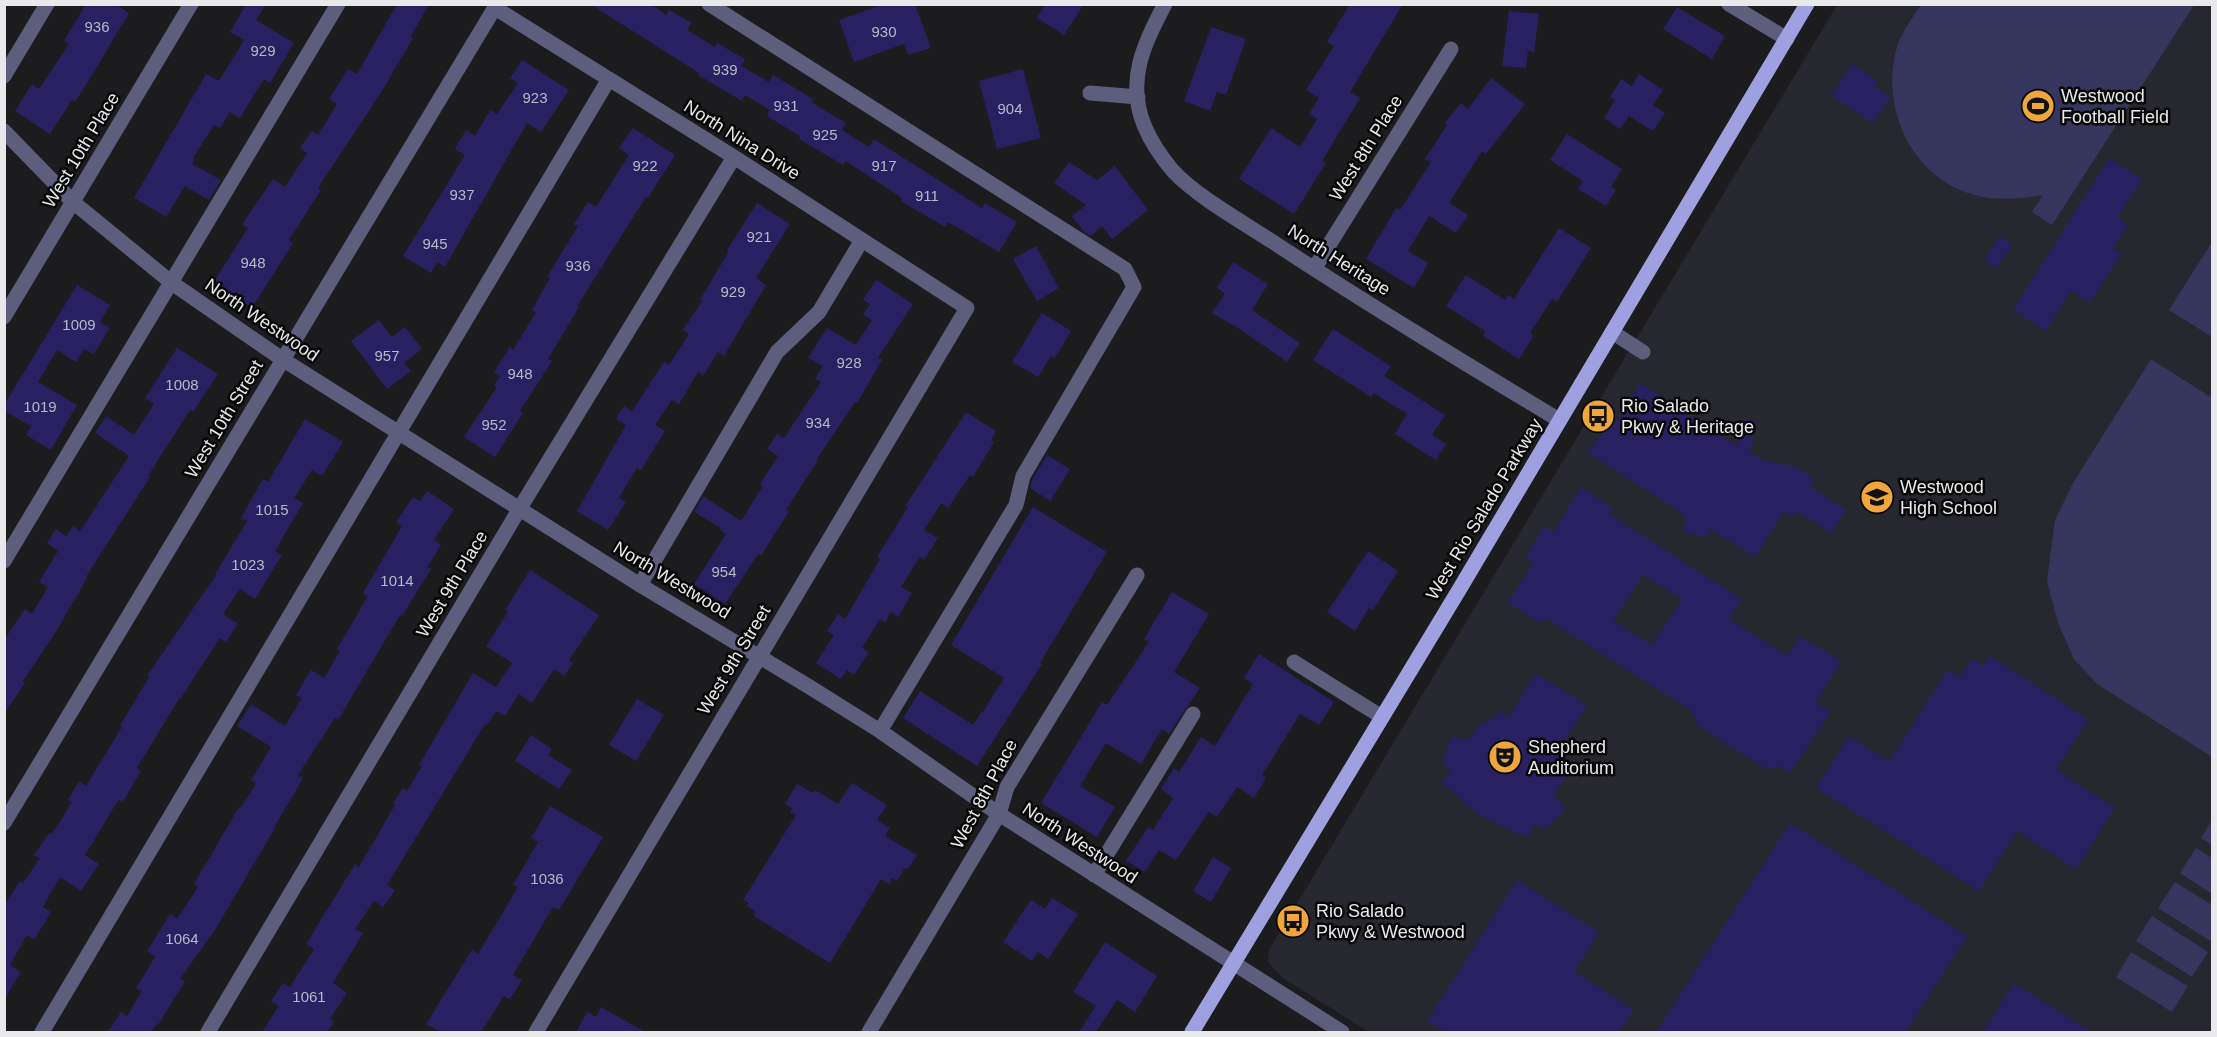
<svg xmlns="http://www.w3.org/2000/svg" width="2217" height="1037" font-family="Arial,sans-serif">
	<style>
		.built { fill: #27282f }
		.green { fill: #35355e }
		.building { fill: #282060; fill-rule: evenodd }
		.lines { fill: none; stroke-linecap: round; stroke-linejoin: round }
		.minor { stroke: #5d5e7d; stroke-width: 15 }
		.major { stroke: #9ea0e0; stroke-width: 15 }
		.labels { text-anchor: middle; stroke-width: 5; stroke-linejoin: round; paint-order: stroke }
		.number-label { font-size: 15px; fill: #b9b7c8 }
		.poi-label { font-size: 18px; fill: #e9e9eb; stroke: #070708; text-anchor: start }
		.street-label { font-size: 18px; fill: #e9e9eb; stroke: #070708 }
	</style>
	<rect width="100%" height="100%" fill="#1c1c1f"/>
	<!-- built -->
	<path class="built" d="M 1837,5 L 2212,5 L 2212,1032 L 1369,1032 L 1283,978 L 1272,967 L 1268,960 L 1269,950 Z"/>
	<!-- green -->
	<path class="green" d="M 1921,5 L 1921,4 L 2194,5 L 2052,225 L 2032,212 L 2043,195 C 2020,199 1998,201 1974,195 C 1911,178 1878,105 1898,44 C 1903,30 1913,17 1921,5 Z
		M 2212,242 L 2212,337 L 2169,310 Z
		M 2151,359 L 2212,398 L 2212,757 L 2097,684 L 2074,659 L 2058,623 L 2047,581 L 2055,520 L 2073,483 Z
		M 2212,820 L 2212,845 L 2201,838 Z
		M 2196,848 L 2212,858 L 2212,894 L 2180,873 Z
		M 2175,882 L 2212,905 L 2212,942 L 2158,908 Z
		M 2152,916 L 2208,952 L 2192,977 L 2136,941 Z
		M 2131,952 L 2188,986 L 2172,1012 L 2116,977 Z"/>
	<!-- building -->
	<path class="building" d="M 86,4 L 115,4 L 129,13 L 91,77 L 75,102 L 72,100 L 50,134 L 15,111 L 32,84 L 39,89 L 69,44 L 64,41 Z
		M 246,4 L 266,4 L 256,20 L 294,43 L 270,83 L 264,79 L 240,118 L 230,112 L 220,128 L 214,125 L 193,158 L 195,159 L 192,164 L 221,180 L 209,200 L 185,186 L 166,217 L 134,198 L 206,74 L 219,81 L 244,40 L 230,32 Z
		M 397,4 L 429,4 L 411,36 L 413,38 L 382,91 L 318,188 L 321,190 L 289,240 L 293,243 L 252,308 L 213,283 L 248,228 L 242,224 L 273,179 L 285,187 L 307,153 L 300,148 L 312,131 L 318,135 L 337,104 L 329,99 L 348,69 L 357,74 Z
		M 590,4 L 651,4 L 666,15 L 669,10 L 692,23 L 687,30 L 715,47 L 717,43 L 745,59 L 741,66 L 769,82 L 773,75 L 813,99 L 811,102 L 846,123 L 842,130 L 869,147 L 874,139 L 982,208 L 985,203 L 1017,222 L 999,252 L 948,222 L 945,227 L 901,201 L 902,198 L 846,161 L 843,165 L 799,139 L 800,136 L 767,116 L 770,110 L 745,95 L 742,101 L 698,75 L 699,73 Z
		M 884,4 L 915,4 L 931,48 L 908,55 L 904,44 L 854,62 L 839,20 Z
		M 1045,4 L 1084,4 L 1064,35 L 1037,18 Z
		M 1350,4 L 1403,4 L 1350,92 L 1360,98 L 1322,161 L 1326,163 L 1294,214 L 1239,179 L 1271,128 L 1300,147 L 1317,119 L 1309,114 L 1319,98 L 1306,90 L 1334,46 L 1327,42 Z
		M 1677,7 L 1725,36 L 1712,59 L 1663,29 Z
		M 1509,11 L 1539,14 L 1534,52 L 1528,51 L 1526,68 L 1502,66 Z
		M 1211,27 L 1246,39 L 1226,95 L 1217,92 L 1210,111 L 1184,101 Z
		M 522,60 L 569,90 L 541,132 L 527,123 L 445,267 L 437,262 L 431,273 L 403,256 L 465,155 L 455,149 L 466,130 L 475,136 L 490,110 L 497,114 L 518,83 L 510,78 Z
		M 1852,64 L 1878,81 L 1874,86 L 1890,97 L 1873,123 L 1831,96 Z
		M 1023,69 L 1041,138 L 997,149 L 979,81 Z
		M 1639,74 L 1663,90 L 1653,105 L 1665,113 L 1653,131 L 1629,116 L 1620,129 L 1604,118 L 1615,100 L 1610,97 L 1621,79 L 1632,86 Z
		M 1491,78 L 1525,104 L 1486,154 L 1482,151 L 1449,203 L 1468,215 L 1456,233 L 1429,216 L 1408,251 L 1428,263 L 1414,288 L 1366,259 L 1396,208 L 1400,210 L 1431,162 L 1425,159 L 1447,125 L 1445,123 L 1461,103 L 1468,109 Z
		M 633,128 L 675,155 L 648,198 L 646,197 L 577,306 L 579,307 L 548,359 L 552,361 L 520,411 L 523,413 L 495,457 L 464,437 L 497,387 L 494,385 L 500,376 L 494,372 L 510,347 L 513,350 L 536,312 L 532,310 L 550,278 L 547,277 L 578,226 L 574,224 L 588,202 L 596,207 L 629,155 L 619,148 Z
		M 1567,134 L 1622,169 L 1611,187 L 1616,190 L 1606,206 L 1578,189 L 1583,181 L 1550,160 Z
		M 2109,158 L 2142,179 L 2117,218 L 2128,224 L 2113,248 L 2121,254 L 2090,303 L 2071,290 L 2046,331 L 2013,310 Z
		M 1069,162 L 1097,180 L 1115,166 L 1148,210 L 1112,239 L 1102,226 L 1091,236 L 1084,232 L 1072,216 L 1086,205 L 1054,183 Z
		M 757,203 L 790,224 L 756,278 L 766,285 L 724,356 L 718,352 L 703,376 L 698,372 L 679,404 L 672,400 L 655,425 L 665,431 L 641,470 L 637,468 L 619,498 L 626,502 L 608,530 L 577,511 L 626,425 L 616,419 L 624,406 L 632,411 L 664,362 L 669,365 L 689,334 L 683,330 L 702,301 L 700,300 L 729,251 L 727,250 Z
		M 1559,228 L 1591,248 L 1557,302 L 1552,299 L 1530,333 L 1534,336 L 1519,359 L 1483,336 L 1485,331 L 1446,306 L 1466,275 L 1505,300 L 1508,295 L 1514,299 Z
		M 1999,236 L 2012,245 L 1996,268 L 1984,260 Z
		M 1036,246 L 1059,288 L 1037,301 L 1013,259 Z
		M 1233,262 L 1268,284 L 1252,310 L 1300,343 L 1287,362 L 1240,329 L 1212,313 L 1225,293 L 1217,288 Z
		M 876,280 L 913,304 L 878,358 L 882,360 L 857,403 L 855,402 L 817,459 L 818,460 L 786,510 L 789,511 L 761,556 L 758,554 L 725,604 L 694,584 L 726,534 L 720,530 L 721,528 L 694,512 L 703,496 L 741,521 L 763,486 L 760,484 L 778,456 L 767,449 L 777,434 L 784,438 L 821,382 L 815,379 L 823,366 L 808,358 L 827,328 L 856,345 L 872,320 L 863,315 L 870,304 L 863,300 Z
		M 77,285 L 110,305 L 100,322 L 110,328 L 94,354 L 84,349 L 76,362 L 57,350 L 38,382 L 77,405 L 51,450 L 26,435 L 31,426 L 4,411 L 4,405 Z
		M 1042,313 L 1071,331 L 1055,358 L 1051,356 L 1038,377 L 1012,362 Z
		M 379,320 L 392,337 L 405,327 L 422,349 L 404,363 L 411,371 L 387,389 L 351,341 Z
		M 1333,329 L 1391,366 L 1384,376 L 1445,415 L 1432,435 L 1446,444 L 1436,460 L 1395,434 L 1407,414 L 1374,393 L 1371,397 L 1313,360 Z
		M 177,348 L 218,374 L 193,412 L 190,410 L 148,476 L 150,477 L 86,577 L 87,578 L 57,630 L 23,681 L 25,683 L 4,714 L 4,640 L 25,609 L 32,614 L 48,587 L 39,582 L 58,551 L 47,543 L 56,529 L 66,536 L 73,526 L 80,531 L 129,456 L 95,433 L 106,416 L 134,435 L 154,404 L 145,398 Z
		M 1640,383 L 1737,446 L 1744,419 L 1757,422 L 1750,453 L 1762,460 L 1793,466 L 1802,471 L 1814,479 L 1809,486 L 1847,510 L 1831,533 L 1797,511 L 1793,517 L 1784,511 L 1755,557 L 1710,529 L 1709,537 L 1683,532 L 1686,516 L 1588,453 L 1606,426 L 1611,429 Z
		M 966,412 L 996,431 L 991,440 L 994,442 L 973,477 L 970,475 L 948,508 L 941,503 L 924,530 L 938,538 L 924,560 L 920,557 L 901,587 L 912,593 L 898,617 L 891,612 L 885,623 L 880,619 L 862,648 L 869,652 L 854,675 L 847,670 L 841,679 L 816,663 L 834,635 L 827,631 L 838,614 L 845,619 L 880,559 L 877,557 L 908,507 L 906,505 Z
		M 305,419 L 343,442 L 322,476 L 312,470 L 294,498 L 303,503 L 275,551 L 282,555 L 255,599 L 240,589 L 223,614 L 238,624 L 226,642 L 220,638 L 181,698 L 180,697 L 137,768 L 141,771 L 123,802 L 119,799 L 85,855 L 99,864 L 81,891 L 60,877 L 43,907 L 51,912 L 34,940 L 27,935 L 10,965 L 21,972 L 4,1000 L 4,906 L 20,881 L 23,883 L 40,858 L 34,855 L 50,832 L 52,834 L 72,802 L 68,800 L 79,781 L 86,786 L 122,727 L 120,726 L 149,677 L 147,676 L 216,575 L 215,574 L 247,521 L 241,518 L 263,479 L 268,482 Z
		M 1047,455 L 1070,469 L 1050,501 L 1030,488 L 1032,480 Z
		M 1581,487 L 1613,508 L 1609,514 L 1742,599 L 1729,619 L 1787,656 L 1800,636 L 1841,661 L 1816,703 L 1830,711 L 1827,718 L 1790,773 L 1779,766 L 1770,769 L 1765,768 L 1698,726 L 1692,711 L 1544,617 L 1541,623 L 1508,603 L 1533,563 L 1525,557 L 1544,526 L 1553,532 ZM 1643,575 L 1682,599 L 1652,645 L 1613,621 Z
		M 427,491 L 454,509 L 434,540 L 441,545 L 427,567 L 431,569 L 402,616 L 400,615 L 338,720 L 335,718 L 298,775 L 303,778 L 274,828 L 275,828 L 215,930 L 180,979 L 185,981 L 158,1025 L 156,1024 L 151,1032 L 108,1032 L 121,1012 L 127,1016 L 142,991 L 136,988 L 155,957 L 147,951 L 170,914 L 177,919 L 198,887 L 194,884 L 239,807 L 241,808 L 256,783 L 251,780 L 271,747 L 237,726 L 251,704 L 285,726 L 302,698 L 296,695 L 311,670 L 324,678 L 340,651 L 337,649 L 368,596 L 363,593 L 402,526 L 396,522 L 413,497 L 420,501 Z
		M 1033,507 L 1107,552 L 1040,663 L 1042,664 L 977,766 L 903,718 L 920,691 L 973,725 L 982,711 L 983,712 L 1004,678 L 951,645 Z
		M 1368,551 L 1398,571 L 1373,610 L 1369,608 L 1355,631 L 1327,612 Z
		M 530,570 L 599,615 L 569,660 L 573,663 L 564,676 L 554,669 L 532,703 L 519,694 L 505,716 L 496,711 L 487,725 L 485,724 L 387,885 L 395,890 L 383,907 L 374,901 L 355,929 L 363,933 L 333,983 L 347,993 L 330,1019 L 334,1022 L 327,1032 L 262,1032 L 279,1006 L 271,1001 L 283,983 L 290,987 L 314,949 L 306,944 L 355,864 L 359,867 L 395,805 L 393,804 L 403,788 L 407,791 L 422,766 L 419,765 L 473,673 L 496,687 L 512,663 L 486,646 L 508,612 L 505,610 Z
		M 1172,592 L 1209,614 L 1174,672 L 1200,688 L 1169,734 L 1162,729 L 1141,764 L 1106,743 L 1080,786 L 1115,807 L 1097,837 L 1041,803 L 1102,702 L 1107,705 L 1149,642 L 1144,639 Z
		M 1259,654 L 1334,702 L 1319,725 L 1300,714 L 1262,775 L 1266,778 L 1254,798 L 1237,787 L 1217,817 L 1209,812 L 1176,860 L 1159,850 L 1145,872 L 1126,861 L 1148,827 L 1153,830 L 1173,798 L 1161,789 L 1174,768 L 1179,772 L 1201,737 L 1215,746 L 1253,684 L 1244,678 Z
		M 1990,656 L 2088,719 L 2056,770 L 2115,808 L 2076,869 L 2017,831 L 1979,891 L 1816,788 L 1849,736 L 1889,762 L 1948,669 L 1960,677 L 1972,659 L 1983,666 Z
		M 1536,673 L 1587,706 L 1557,752 L 1567,752 L 1562,774 L 1566,776 L 1554,795 L 1566,809 L 1546,828 L 1532,825 L 1530,837 L 1514,832 L 1483,817 L 1467,806 L 1441,781 L 1451,773 L 1443,762 L 1451,737 L 1469,740 L 1481,722 L 1485,724 L 1503,711 L 1507,719 Z
		M 637,699 L 664,715 L 636,761 L 609,745 Z
		M 531,735 L 552,749 L 548,755 L 572,770 L 559,789 L 515,761 Z
		M 852,783 L 887,805 L 877,820 L 890,828 L 885,836 L 917,855 L 908,869 L 905,868 L 897,881 L 892,878 L 889,884 L 881,879 L 830,963 L 754,916 L 756,912 L 747,906 L 749,903 L 743,900 L 796,815 L 790,812 L 792,808 L 785,804 L 797,784 L 813,793 L 815,790 L 838,804 Z
		M 550,806 L 603,837 L 559,910 L 553,907 L 513,975 L 522,980 L 510,999 L 504,996 L 481,1032 L 441,1032 L 426,1024 L 472,950 L 478,954 L 518,887 L 513,885 L 538,842 L 531,838 Z
		M 1790,823 L 1967,936 L 1906,1032 L 1656,1032 Z
		M 1213,857 L 1231,868 L 1211,902 L 1193,891 Z
		M 1517,880 L 1599,932 L 1574,971 L 1634,1010 L 1619,1032 L 1446,1032 L 1427,1021 Z
		M 1052,898 L 1078,914 L 1048,959 L 1038,952 L 1032,961 L 1003,942 L 1031,900 L 1045,909 Z
		M 1105,942 L 1157,976 L 1135,1012 L 1117,1000 L 1096,1032 L 1079,1032 L 1096,1006 L 1073,992 Z
		M 2014,983 L 2092,1032 L 1983,1032 Z
		M 601,1007 L 645,1032 L 576,1032 L 587,1012 L 596,1017 Z"/>
	<g class="lines">
		<!-- minor -->
		<path class="minor" d="M 709,4 L 1125,269 L 1134,287 L 1023,476 L 1016,505 L 880,731
			M 1165,4 C 1144,44 1126,80 1144,125 C 1151,142 1162,158 1173,171 C 1196,196 1244,223 1273,242 C 1367,304 1463,362 1559,420
			M 1729,4 L 1787,39
			M 495,8 L 734,157 L 967,308 L 536,1032
			M 4,76 L 47,4
			M 1090,93 L 1138,97
			M 4,131 L 73,202 L 172,283 L 282,359 L 640,585 L 808,686 L 880,731 L 999,814 L 1342,1032
			M 1314,269 L 1451,49
			M 4,317 L 191,4
			M 1612,332 L 1643,352
			M 4,561 L 338,4
			M 640,585 L 777,352 L 819,312 L 862,240
			M 1294,662 L 1382,717
			M 4,823 L 497,4
			M 1094,875 L 1193,714
			M 42,1032 L 609,79
			M 208,1032 L 520,508 L 734,157
			M 869,1032 L 999,814 L 1007,787 L 1137,575"/>
		<!-- major -->
		<path class="major" d="M 1192,1032 L 1459,590 L 1807,4"/>
	</g>
	<!-- icons -->
	<defs>
		<g id="stadium-disc" transform="scale(1.725)"><circle r="9.5" fill="#efa73d" stroke="#070708"/><path d="M0-5a6.5 5 0 1 0 0 10a6.5 5 0 1 0 0-10ZM-3.5-1.8h7v3.6h-7Z" fill="#111"/></g>
		<g id="bus-disc" transform="scale(1.725)"><circle r="9.5" fill="#efa73d" stroke="#070708"/><path d="M-5-6H5V4H4V6H2V4H-2V6H-4V4H-5ZM-3.5-4V0h7V-4ZM-3.5 1.2v1.5H-2V1.2ZM2 1.2v1.5H3.5V1.2Z" fill="#111"/></g>
		<g id="school-disc" transform="scale(1.725)"><circle r="9.5" fill="#efa73d" stroke="#070708"/><path d="M0-5L7-2L0 1L-7-2ZM-4 1L0 2.5L4 1V4Q0 6-4 4Z" fill="#111"/></g>
		<g id="theatre-disc" transform="scale(1.725)"><circle r="9.5" fill="#efa73d" stroke="#070708"/><path d="M-5-5.5Q0-4 5-5.5V0Q5 5 0 6Q-5 5-5 0ZM-3.3-2.5H-1v1.5H-3.3ZM1-2.5H3.3v1.5H1ZM-2.8 1Q0 5.5 2.8 1Z" fill="#111"/></g>
	</defs>
	<g fill-rule="evenodd">
		<use href="#stadium-disc" x="2038" y="106"/>
		<use href="#bus-disc" x="1598" y="416"/>
		<use href="#school-disc" x="1877" y="497"/>
		<use href="#theatre-disc" x="1505" y="757"/>
		<use href="#bus-disc" x="1293" y="921"/>
	</g>
	<g class="labels">
		<!-- number labels -->
		<g class="number-label">
			<text x="97" y="32">936</text>
			<text x="884" y="37">930</text>
			<text x="263" y="56">929</text>
			<text x="725" y="75">939</text>
			<text x="535" y="103">923</text>
			<text x="786" y="111">931</text>
			<text x="1010" y="114">904</text>
			<text x="825" y="140">925</text>
			<text x="645" y="171">922</text>
			<text x="884" y="171">917</text>
			<text x="462" y="200">937</text>
			<text x="927" y="201">911</text>
			<text x="759" y="242">921</text>
			<text x="435" y="249">945</text>
			<text x="253" y="268">948</text>
			<text x="578" y="271">936</text>
			<text x="733" y="297">929</text>
			<text x="79" y="330">1009</text>
			<text x="387" y="361">957</text>
			<text x="849" y="368">928</text>
			<text x="520" y="379">948</text>
			<text x="182" y="390">1008</text>
			<text x="40" y="412">1019</text>
			<text x="818" y="428">934</text>
			<text x="494" y="430">952</text>
			<text x="272" y="515">1015</text>
			<text x="248" y="570">1023</text>
			<text x="724" y="577">954</text>
			<text x="397" y="586">1014</text>
			<text x="547" y="884">1036</text>
			<text x="182" y="944">1064</text>
			<text x="309" y="1002">1061</text>
		</g>
		<!-- poi labels -->
		<g class="poi-label">
			<text x="2061" y="102">Westwood<tspan x="2061" dy="21">Football Field</tspan></text>
			<text x="1621" y="412">Rio Salado<tspan x="1621" dy="21">Pkwy &amp; Heritage</tspan></text>
			<text x="1900" y="493">Westwood<tspan x="1900" dy="21">High School</tspan></text>
			<text x="1528" y="753">Shepherd<tspan x="1528" dy="21">Auditorium</tspan></text>
			<text x="1316" y="917">Rio Salado<tspan x="1316" dy="21">Pkwy &amp; Westwood</tspan></text>
		</g>
		<!-- street labels -->
		<g class="street-label">
			<text transform="translate(742 140) rotate(32)" y="6">North Nina Drive</text>
			<text transform="translate(1366 148) rotate(-58)" y="6">West 8th Place</text>
			<text transform="translate(81 150) rotate(-59)" y="6">West 10th Place</text>
			<text transform="translate(1339 260) rotate(32)" y="6">North Heritage</text>
			<text transform="translate(262 320) rotate(34)" y="6">North Westwood</text>
			<text transform="translate(224 419) rotate(-59)" y="6">West 10th Street</text>
			<text transform="translate(1484 509) rotate(-59)" y="6">West Rio Salado Parkway</text>
			<text transform="translate(672 580) rotate(31)" y="6">North Westwood</text>
			<text transform="translate(452 584) rotate(-59)" y="6">West 9th Place</text>
			<text transform="translate(734 660) rotate(-59)" y="6">West 9th Street</text>
			<text transform="translate(984 794) rotate(-62)" y="6">West 8th Place</text>
			<text transform="translate(1080 843) rotate(33)" y="6">North Westwood</text>
		</g>
	</g>
	<!-- border -->
	<rect width="2217" height="1037" fill="none" stroke="#e9e9eb" stroke-width="12"/>
</svg>
